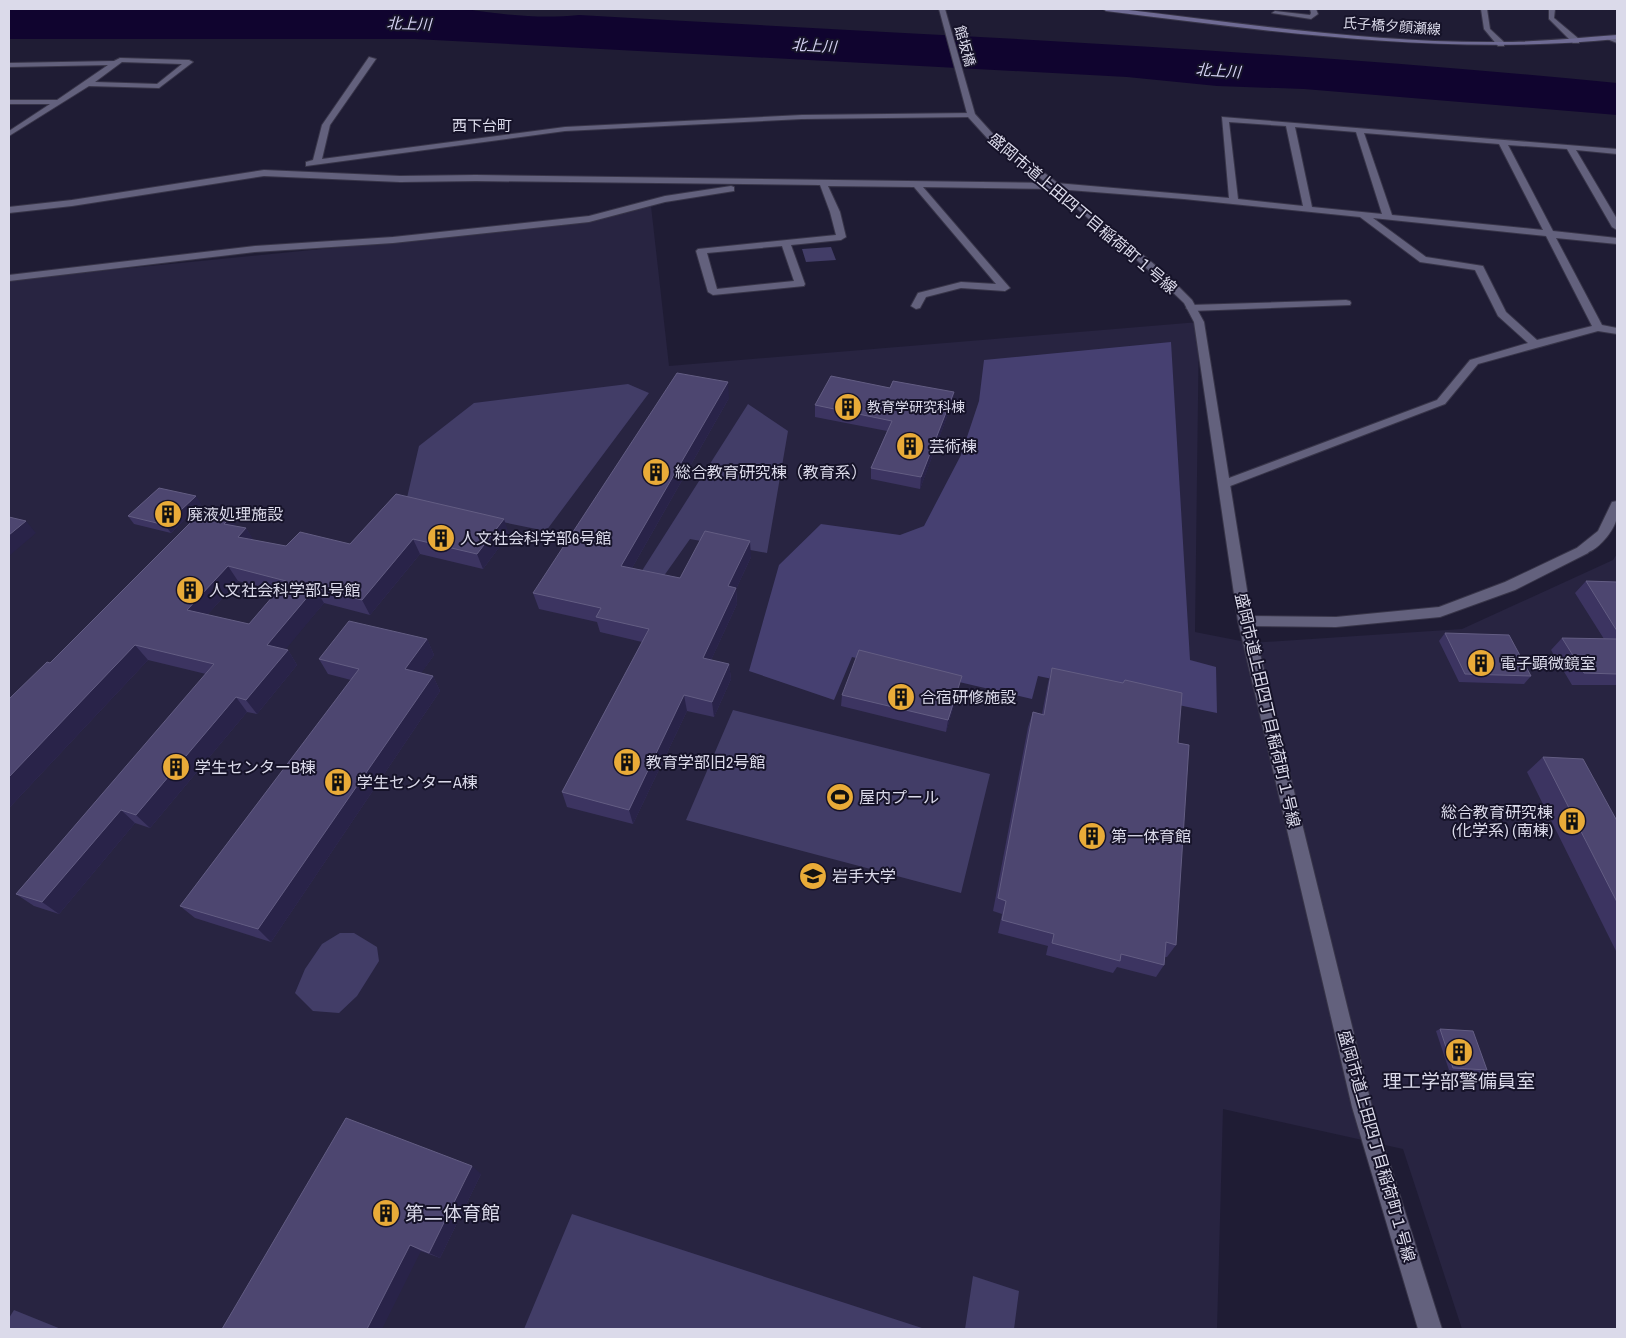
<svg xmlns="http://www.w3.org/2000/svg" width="1626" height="1338" font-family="'Archivo Narrow','Noto Sans JP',sans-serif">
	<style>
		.built { fill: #282441 }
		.green { fill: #423d67 }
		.forest { fill: #464071 }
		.water { fill: #10042f }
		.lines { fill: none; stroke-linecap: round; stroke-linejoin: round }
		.minor-casing { stroke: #383549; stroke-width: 2 }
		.tertiary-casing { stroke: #383549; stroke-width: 2 }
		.secondary-casing { stroke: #383549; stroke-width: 2 }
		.minor { fill: #63617d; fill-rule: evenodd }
		.tertiary { fill: #63617d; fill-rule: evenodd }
		.secondary { fill: #6f6b94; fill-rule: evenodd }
		.wall { fill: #3c3461; fill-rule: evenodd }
		.shaded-wall { fill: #292349 }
		.building { fill: #4d4670; stroke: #635d83; fill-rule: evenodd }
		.labels { text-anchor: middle; stroke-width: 4; stroke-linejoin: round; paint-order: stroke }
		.far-street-label { font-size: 14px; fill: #dbdaea; stroke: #161329 }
		.far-poi-label { font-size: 14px; fill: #dbdaea; stroke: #161329; text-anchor: start }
		.far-water-label { font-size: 15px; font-style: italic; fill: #d5d3f3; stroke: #161329 }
		.far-neighbourhood-label { font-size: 15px; fill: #dbdaea; stroke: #161329 }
		.street-label { font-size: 16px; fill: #dbdaea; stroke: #161329 }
		.poi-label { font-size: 16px; fill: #dbdaea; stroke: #161329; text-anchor: start }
		.near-poi-label { font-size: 19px; fill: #dbdaea; stroke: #161329 }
	</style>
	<rect width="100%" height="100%" fill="#1f1c34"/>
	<!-- built -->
	<path class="built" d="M 651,206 L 669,366 L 1199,322 L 1195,632 L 1251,643 L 1462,629 L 1613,560 L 1617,554 L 1617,1329 L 1462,1329 L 1403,1149 L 1223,1109 L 1217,1329 L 9,1329 L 9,280 L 583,223 Z"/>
	<!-- green -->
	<path class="green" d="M 831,247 L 836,260 L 806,262 L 802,249 Z
		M 628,384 L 649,393 L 546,531 L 406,502 L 419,446 L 474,403 Z
		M 748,404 L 788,431 L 767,553 L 690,539 L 661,580 L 638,577 Z
		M 733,710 L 990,774 L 961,893 L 686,820 Z
		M 340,933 L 354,933 L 377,947 L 379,961 L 357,996 L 339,1013 L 313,1011 L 295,993 L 305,969 L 322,944 Z
		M 572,1214 L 925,1329 L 524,1329 Z
		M 973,1276 L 1019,1291 L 1014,1329 L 965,1329 Z
		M 14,1310 L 61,1329 L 9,1329 L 9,1318 Z"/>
	<!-- forest -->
	<path class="forest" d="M 1171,342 L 1190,660 L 1216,667 L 1217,713 L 1038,676 L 1032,699 L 852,657 L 834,700 L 749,671 L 779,565 L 821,524 L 900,535 L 924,526 L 961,455 L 979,401 L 984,360 Z"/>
	<!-- water -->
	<path class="water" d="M 9,9 L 466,9 C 504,15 541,19 579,15 C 925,35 1272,49 1617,83 L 1617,115 L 1304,89 L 1217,86 L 1127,77 L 415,39 L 9,39 Z"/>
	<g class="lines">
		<!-- minor casing -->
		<g class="minor-casing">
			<path id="minor" d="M 1310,9 L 1316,9 L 1318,14 L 1311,19 L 1272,13 L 1275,11 L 1310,15 L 1311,13 Z
				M 1481,9 L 1487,9 L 1490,29 L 1504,42 L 1504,46 L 1498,46 L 1484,29 Z
				M 1549,9 L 1555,9 L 1554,18 L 1579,39 L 1579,43 L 1573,43 L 1549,19 Z
				M 1609,36 L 1617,39 L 1617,43 L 1607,39 L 1605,38 Z
				M 369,57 L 376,59 L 330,125 L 322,159 L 565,127 L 802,115 L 971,113 L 975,115 L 971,117 L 802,119 L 565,131 L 306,166 L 306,162 L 313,160 L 322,125 Z
				M 120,58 L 189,60 L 193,62 L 159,88 L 89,86 L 9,136 L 9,131 L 50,104 L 9,104 L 9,100 L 57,100 L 108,65 L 9,67 L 9,63 L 114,61 ZM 122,62 L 182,64 L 157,84 L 95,82 Z
				M 1222,117 L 1617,149 L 1617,154 L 1576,150 L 1617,219 L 1617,230 L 1612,227 L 1567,149 L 1508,145 L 1553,231 L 1617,238 L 1617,244 L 1556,238 L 1602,325 L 1617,328 L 1617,334 L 1598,331 L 1478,364 L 1445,404 L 1225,488 L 1221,487 L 1219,484 L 1221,481 L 1437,400 L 1470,360 L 1528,343 L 1498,316 L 1475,270 L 1420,262 L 1360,217 L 1184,199 L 1056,189 L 923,187 L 1010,288 L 1005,291 L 961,288 L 926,297 L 920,308 L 916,309 L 911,306 L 918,293 L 961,282 L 996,284 L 914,187 L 828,186 L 840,212 L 846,237 L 841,240 L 791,245 L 805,284 L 804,286 L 713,295 L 708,292 L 696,251 L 698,249 L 836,235 L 830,212 L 820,185 L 476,181 L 400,182 L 264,176 L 72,206 L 9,213 L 9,207 L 72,200 L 264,170 L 400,176 L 476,175 L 1056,183 L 1229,198 ZM 1229,122 L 1286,126 L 1303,206 L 1238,199 ZM 1295,127 L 1356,132 L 1382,214 L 1312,207 ZM 1364,133 L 1499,144 L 1543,230 L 1392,215 ZM 1373,218 L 1546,236 L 1592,326 L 1537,340 L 1506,312 L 1483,266 L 1426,257 ZM 782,246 L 794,281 L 717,289 L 707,253 Z
				M 731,186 L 734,187 L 734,191 L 665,202 L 589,222 L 393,243 L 255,252 L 9,281 L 9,275 L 255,246 L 393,237 L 589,216 L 665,196 Z
				M 1346,300 L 1350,301 L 1351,303 L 1350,305 L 1191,311 L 1186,308 L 1191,305 Z
				M 1583,545 L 1588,547 L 1590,550 L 1588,553 L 1515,590 L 1440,617 L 1336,627 L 1245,626 L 1240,625 L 1238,621 L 1240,617 L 1245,616 L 1336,617 L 1439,607 L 1505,582 Z"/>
		</g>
		<!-- tertiary casing -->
		<g class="tertiary-casing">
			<path id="tertiary" d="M 939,9 L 945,9 L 975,114 L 994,135 L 1059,184 L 1168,276 L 1192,300 L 1204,322 L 1252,621 L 1372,1107 L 1442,1329 L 1418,1329 L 1352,1107 L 1238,621 L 1194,322 L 1184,303 L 1160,280 L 1053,188 L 988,139 L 968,117 Z
				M 1617,501 C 1617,505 1618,512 1617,517 C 1615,531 1593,558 1578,553 L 1576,550 L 1578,547 L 1598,531 L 1612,502 Z"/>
		</g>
		<!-- secondary casing -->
		<g class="secondary-casing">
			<path id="secondary" d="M 1103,9 L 1120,9 C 1246,24 1373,43 1499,42 C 1539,42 1578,38 1617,35 L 1617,39 C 1445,56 1276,32 1106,11 Z"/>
		</g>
		<!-- minor -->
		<use href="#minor" class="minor"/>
		<!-- tertiary -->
		<use href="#tertiary" class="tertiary"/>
		<!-- secondary -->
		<use href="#secondary" class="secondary"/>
	</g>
	<!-- wall -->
	<path class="wall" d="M 890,388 L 954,392 L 952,403 L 920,489 L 871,479 L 871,468 L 887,431 L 815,417 L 815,405 Z
		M 729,398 L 632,568 L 680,578 L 751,557 L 736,589 L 737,604 L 711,660 L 729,664 L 731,679 L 714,717 L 687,711 L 633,824 L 567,807 L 562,792 L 642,642 L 600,632 L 597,622 L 539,609 L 533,593 Z
		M 396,494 L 509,534 L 483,569 L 420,554 L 370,615 L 324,603 L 285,649 L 288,650 L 297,665 L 257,714 L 247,712 L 150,828 L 135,823 L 59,914 L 34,906 L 16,894 L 206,674 L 148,660 L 9,808 L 50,663 L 236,526 L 246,528 L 253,540 L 286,546 L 350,544 ZM 238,581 L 277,591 L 249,624 L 207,615 Z
		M 201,504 L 171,533 L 134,524 L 128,516 Z
		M 1586,581 L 1617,582 L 1617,685 L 1572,685 L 1551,650 L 1562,638 L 1604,639 L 1575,593 Z
		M 1445,633 L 1531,676 L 1524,684 L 1459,682 L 1439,641 Z
		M 427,639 L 434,655 L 421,673 L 433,676 L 440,691 L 271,942 L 195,918 L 180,906 L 351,680 L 328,674 L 319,659 Z
		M 1052,668 L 1178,743 L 1176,945 L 1167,957 L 1165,957 L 1164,965 L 1156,977 L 1117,967 L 1113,973 L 1046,955 L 1048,946 L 998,933 L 1002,914 L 993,911 L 1028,727 L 1033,712 L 1042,714 L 1048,683 Z
		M 959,688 L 946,732 L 841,706 L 842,695 Z
		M 1543,757 L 1617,821 L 1617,953 L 1527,772 Z
		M 1440,1029 L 1487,1070 L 1483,1073 L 1449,1070 L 1436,1031 Z
		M 481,1174 L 440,1258 L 421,1251 L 222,1329 Z"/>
	<!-- shaded-wall -->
	<path class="shaded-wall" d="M 728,382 L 729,398 L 624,582 L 621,566 Z
		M 954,392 L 952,403 L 920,489 L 921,477 Z
		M 196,496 L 201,504 L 171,533 L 165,525 Z
		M 231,517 L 240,532 L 224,524 Z
		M 504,519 L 509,534 L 483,569 L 477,554 Z
		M 26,521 L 36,533 L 9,556 L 9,535 Z
		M 246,528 L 256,544 L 238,537 Z
		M 413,539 L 420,554 L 370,615 L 362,600 Z
		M 750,541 L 751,557 L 736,589 L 737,604 L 705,673 L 703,658 L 728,586 Z
		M 228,566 L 238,581 L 198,625 L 187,610 Z
		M 315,588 L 324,603 L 277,660 L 267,645 Z
		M 427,639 L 434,655 L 413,685 L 405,669 Z
		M 135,645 L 148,660 L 9,808 L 9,777 Z
		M 288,650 L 297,665 L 257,714 L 246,700 Z
		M 729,664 L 731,679 L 714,717 L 712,702 Z
		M 433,676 L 440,691 L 271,942 L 258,929 Z
		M 962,676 L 959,688 L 946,732 L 948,720 Z
		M 684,695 L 687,711 L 633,824 L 629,810 Z
		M 236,697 L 247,712 L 150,828 L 136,815 Z
		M 121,810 L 135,823 L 59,914 L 42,902 Z
		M 472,1166 L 481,1174 L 440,1258 L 429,1253 Z
		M 410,1245 L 421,1251 L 382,1329 L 367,1329 Z"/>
	<!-- building -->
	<path class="building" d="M 677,373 L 728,382 L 621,566 L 680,578 L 705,531 L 750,541 L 728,586 L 736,588 L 703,658 L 729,664 L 712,702 L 684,695 L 629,810 L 562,792 L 649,629 L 596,617 L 601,608 L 533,593 Z
		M 831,376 L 890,388 L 893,381 L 954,392 L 921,477 L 871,468 L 892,421 L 815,405 Z
		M 159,488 L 196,496 L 165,525 L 128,516 Z
		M 396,494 L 504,519 L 477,554 L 413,539 L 362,600 L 315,588 L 267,645 L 288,650 L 246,700 L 236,697 L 136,815 L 121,810 L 42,902 L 16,894 L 214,664 L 135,645 L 9,777 L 9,699 L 47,662 L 50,663 L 202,511 L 231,517 L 224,524 L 246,528 L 238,537 L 286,546 L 300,532 L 350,544 ZM 228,566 L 286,581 L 249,624 L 187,610 Z
		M 9,517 L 26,521 L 9,535 Z
		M 1586,581 L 1617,582 L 1617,631 Z
		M 349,621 L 427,639 L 405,669 L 433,676 L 258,929 L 180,906 L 359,669 L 319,659 Z
		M 1445,633 L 1509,635 L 1531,676 L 1465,674 Z
		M 1562,638 L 1617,639 L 1617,674 L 1584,673 Z
		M 859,650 L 962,676 L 948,720 L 842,695 Z
		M 1052,668 L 1123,683 L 1125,680 L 1182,693 L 1178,743 L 1189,745 L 1176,945 L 1166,942 L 1164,965 L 1121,954 L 1120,961 L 1052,943 L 1054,934 L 1002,920 L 1006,901 L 998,898 L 1033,712 L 1044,715 Z
		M 1543,757 L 1583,759 L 1617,821 L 1617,902 Z
		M 1440,1029 L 1473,1031 L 1487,1070 L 1453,1068 Z
		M 346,1118 L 472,1166 L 429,1253 L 410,1245 L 367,1329 L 222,1329 Z"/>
	<!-- icons -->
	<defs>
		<g id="building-disc" transform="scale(1.4375)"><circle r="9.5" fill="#e9ab38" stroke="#161329"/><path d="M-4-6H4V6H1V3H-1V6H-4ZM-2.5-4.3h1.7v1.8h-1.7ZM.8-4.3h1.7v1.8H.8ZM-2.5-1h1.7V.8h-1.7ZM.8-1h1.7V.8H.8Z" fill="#111"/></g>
		<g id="stadium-disc" transform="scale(1.4375)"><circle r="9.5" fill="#e9ab38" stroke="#161329"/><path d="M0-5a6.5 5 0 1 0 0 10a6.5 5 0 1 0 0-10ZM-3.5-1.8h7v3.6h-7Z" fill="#111"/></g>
		<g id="university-disc" transform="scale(1.4375)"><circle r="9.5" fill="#e9ab38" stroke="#161329"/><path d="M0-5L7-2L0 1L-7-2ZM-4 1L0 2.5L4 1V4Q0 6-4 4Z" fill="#111"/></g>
	</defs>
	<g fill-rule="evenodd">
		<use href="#building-disc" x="848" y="407"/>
		<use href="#building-disc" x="910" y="446"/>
		<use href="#building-disc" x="656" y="472"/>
		<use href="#building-disc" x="168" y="514"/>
		<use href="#building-disc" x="441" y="538"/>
		<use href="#building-disc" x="190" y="590"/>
		<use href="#building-disc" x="1481" y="663"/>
		<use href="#building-disc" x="901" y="697"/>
		<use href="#building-disc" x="627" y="762"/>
		<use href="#building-disc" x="176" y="767"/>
		<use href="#building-disc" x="338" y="782"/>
		<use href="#stadium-disc" x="840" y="797"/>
		<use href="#building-disc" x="1572" y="821"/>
		<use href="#building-disc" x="1092" y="836"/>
		<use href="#university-disc" x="813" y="876"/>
		<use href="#building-disc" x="1459" y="1052"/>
		<use href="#building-disc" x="386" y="1213"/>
	</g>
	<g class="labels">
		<!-- far-street labels -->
		<g class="far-street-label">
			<text transform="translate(1392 26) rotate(4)" y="5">氏子橋夕顔瀬線</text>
			<text transform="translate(965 46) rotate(74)" y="5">館坂橋</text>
		</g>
		<!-- far-poi labels -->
		<g class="far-poi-label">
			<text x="867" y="412">教育学研究科棟</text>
		</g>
		<!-- far-water labels -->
		<g class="far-water-label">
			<text transform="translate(409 24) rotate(2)" y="5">北上川</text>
			<text transform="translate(814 46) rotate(3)" y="5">北上川</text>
			<text transform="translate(1218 71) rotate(4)" y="5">北上川</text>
		</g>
		<!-- far-neighbourhood labels -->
		<g class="far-neighbourhood-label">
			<text x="482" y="131">西下台町</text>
		</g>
		<!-- street labels -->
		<g class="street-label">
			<text transform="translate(1083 213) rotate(40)" y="6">盛岡市道上田四丁目稲荷町１号線</text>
			<text transform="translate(1268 710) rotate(77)" y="6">盛岡市道上田四丁目稲荷町１号線</text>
			<text transform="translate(1377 1146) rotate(74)" y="6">盛岡市道上田四丁目稲荷町１号線</text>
		</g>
		<!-- poi labels -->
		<g class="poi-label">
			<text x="929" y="452">芸術棟</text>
			<text x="675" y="478">総合教育研究棟（教育系）</text>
			<text x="187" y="520">廃液処理施設</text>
			<text x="460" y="544">人文社会科学部6号館</text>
			<text x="209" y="596">人文社会科学部1号館</text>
			<text x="1500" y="669">電子顕微鏡室</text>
			<text x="920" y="703">合宿研修施設</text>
			<text x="646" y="768">教育学部旧2号館</text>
			<text x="195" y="773">学生センターB棟</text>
			<text x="357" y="788">学生センターA棟</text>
			<text x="859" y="803">屋内プール</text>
			<text x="1553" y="818" text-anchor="end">総合教育研究棟<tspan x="1553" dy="18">(化学系) (南棟)</tspan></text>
			<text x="1111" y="842">第一体育館</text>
			<text x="832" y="882">岩手大学</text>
		</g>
		<!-- near-poi labels -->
		<g class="near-poi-label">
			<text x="1459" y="1088">理工学部警備員室</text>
			<text x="405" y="1220" text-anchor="start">第二体育館</text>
		</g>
	</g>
	<!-- border -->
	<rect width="1626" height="1338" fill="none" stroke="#dbdaea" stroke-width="20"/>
</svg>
